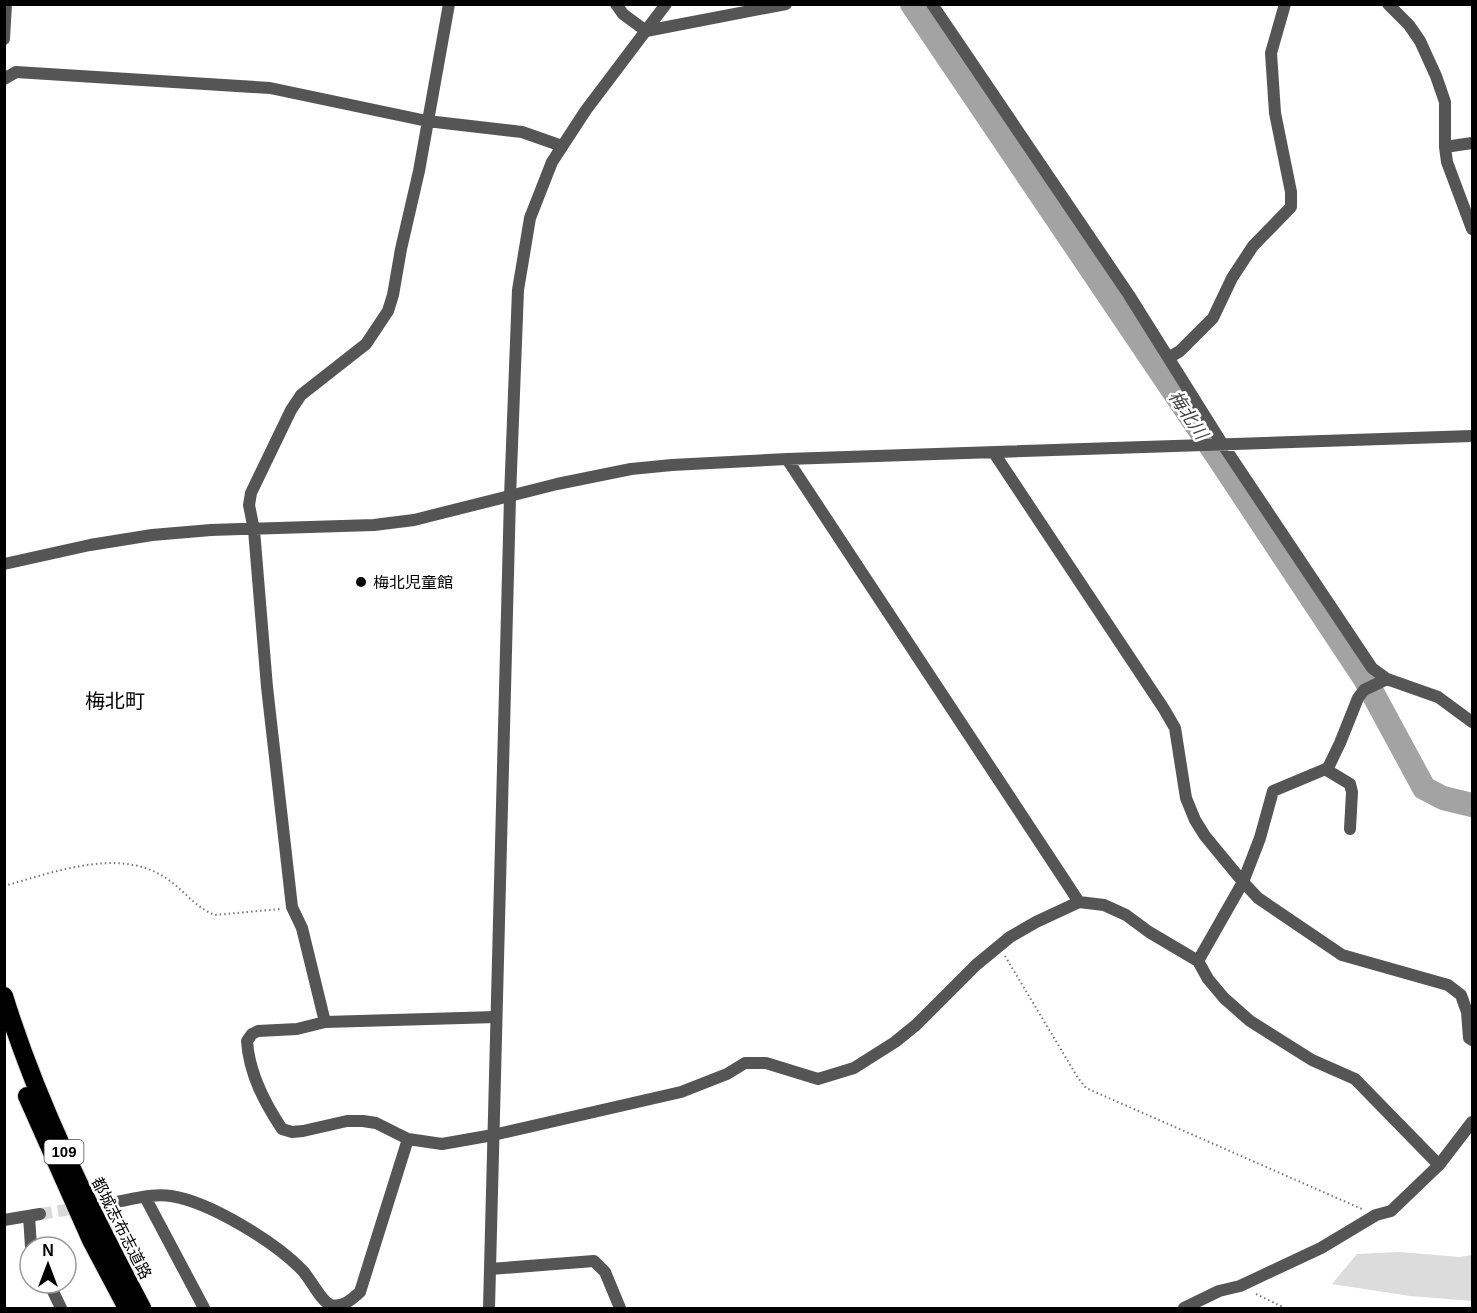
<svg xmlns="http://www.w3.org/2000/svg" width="1477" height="1313" font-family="Arial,'Noto Sans JP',sans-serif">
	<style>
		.green { fill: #dcdcdc }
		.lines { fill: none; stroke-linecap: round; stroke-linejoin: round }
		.river { stroke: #a3a3a3; stroke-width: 24 }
		.minor-tunnel { stroke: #d9d9d9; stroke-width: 12; stroke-dasharray: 12 6; stroke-linecap: butt }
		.motorway-casing { stroke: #dbdbdb; stroke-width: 20 }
		.path { stroke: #777; stroke-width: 2; stroke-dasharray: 1.5 3; stroke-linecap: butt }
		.minor { stroke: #555; stroke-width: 12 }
		.tertiary { stroke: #555; stroke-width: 12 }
		.motorway { stroke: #000; stroke-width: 18 }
		.poi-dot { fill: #000; stroke: #fff; stroke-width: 2 }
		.labels { text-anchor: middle; stroke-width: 5; stroke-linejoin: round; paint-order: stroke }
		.shield { fill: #fff; stroke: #4c4c4c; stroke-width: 1.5 }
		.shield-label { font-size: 15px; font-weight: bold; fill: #000 }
		.poi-label { font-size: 16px; fill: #000; stroke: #fff; text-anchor: start }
		.street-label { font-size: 16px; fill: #000; stroke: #fff }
		.water-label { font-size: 18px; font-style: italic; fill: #444; stroke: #fff }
		.quarter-label { font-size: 20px; fill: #000; stroke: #fff }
	</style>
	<rect width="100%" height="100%" fill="#fff"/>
	<!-- green -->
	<path class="green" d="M 1400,1252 L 1460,1257 L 1472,1255 L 1472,1301 L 1410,1296 L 1332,1284 L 1357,1254 Z"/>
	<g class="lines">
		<!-- river -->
		<path class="river" d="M 912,4 L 1220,460 L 1365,679 L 1424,788 L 1443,798 L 1472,805"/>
		<!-- minor-tunnel -->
		<path class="minor-tunnel" d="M 40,1214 L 116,1202"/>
		<!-- motorway casing -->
		<g class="motorway-casing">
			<path id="motorway" d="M 4,996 C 38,1106 89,1207 142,1308
				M 27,1096 L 91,1240 L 127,1308"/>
		</g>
		<!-- path -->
		<path class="path" d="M 4,886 C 51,873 114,849 159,874 C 181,885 193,907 215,915 L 280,909
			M 1005,956 L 1078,1078 L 1086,1088 L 1362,1209
			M 1256,1294 L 1285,1308"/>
		<!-- minor -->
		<path class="minor" d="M 449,4 L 419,171 L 401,249 L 393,295 L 388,311 L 366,344 L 301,395 L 291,410 L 251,493 L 249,505 L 254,530 L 267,687 L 292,907 L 302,928 L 325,1022 L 496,1017
			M 616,4 L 623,14 L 646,31 L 786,4
			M 932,4 L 1129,295 L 1223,445 L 1372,668 L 1387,679 L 1438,697 L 1472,722
			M 1388,4 L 1409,25 L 1420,41 L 1436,76 L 1445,102 L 1445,147 L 1447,162 L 1472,229
			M 4,39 L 6,4
			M 4,79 L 16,72 L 270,88 L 427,121 L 522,132 L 562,146
			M 1445,147 L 1472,143
			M 1170,357 L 1180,351 L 1213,318 L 1232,278 L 1253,246 L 1291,207 L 1291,192 L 1275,113 L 1271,53 L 1285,4
			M 994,453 L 1164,709 L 1175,728 L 1186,798 L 1195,820 L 1205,836 L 1243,882 L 1258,898 L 1342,955 L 1448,985 L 1461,995 L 1467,1012 L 1469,1038 L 1472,1040
			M 787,459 L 1079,902
			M 4,564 L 90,545 L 152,535 L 211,530 L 374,525 L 414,520 L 557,484 L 631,469 L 672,465 L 787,459 L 1472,436
			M 1325,769 L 1350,784 L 1352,792 L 1350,829
			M 1198,961 L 1243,882 L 1260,838 L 1273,791 L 1328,768 L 1340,743 L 1358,698 L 1364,690 L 1387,679
			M 325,1022 L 297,1029 L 258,1031 L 252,1034 L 247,1041 C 249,1073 264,1102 282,1129 L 292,1132 L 303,1131 L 347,1121 L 363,1121 L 376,1123 L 408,1139 L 442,1144 L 493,1135 L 681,1092 L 727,1074 L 745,1063 L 766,1063 L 818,1079 L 854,1068 L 895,1042 L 916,1025 L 976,965 L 1010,937 L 1036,922 L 1079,902 L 1104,905 L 1126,915 L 1149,932 L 1198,961 L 1208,979 L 1224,998 L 1250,1021 L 1312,1060 L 1355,1079 L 1439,1165
			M 145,1197 L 204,1308
			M 116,1202 C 133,1199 154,1193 171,1196 C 210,1202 275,1242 302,1270 C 311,1279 321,1302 331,1305 C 343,1308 352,1299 360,1292 L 408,1139
			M 29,1216 L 31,1247
			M 4,1220 L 40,1214
			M 490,1269 L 594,1261 L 605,1272 L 620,1308
			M 49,1283 L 61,1308
			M 1184,1308 L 1219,1291 L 1240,1286 L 1321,1248 L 1376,1215 L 1391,1211 L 1439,1165 L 1472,1122"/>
		<!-- tertiary -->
		<path class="tertiary" d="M 489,1308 L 510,497 L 518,290 L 530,218 L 552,162 L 586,110 L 666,4"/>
		<!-- motorway -->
		<use href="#motorway" class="motorway"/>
	</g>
	<!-- markers -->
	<circle class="poi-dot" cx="361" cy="582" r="6"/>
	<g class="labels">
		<!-- shield labels -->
		<rect class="shield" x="44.5" y="1140" width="39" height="24" rx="4.5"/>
		<g class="shield-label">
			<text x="64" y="1157">109</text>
		</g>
		<!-- poi labels -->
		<g class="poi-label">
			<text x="373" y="588">梅北児童館</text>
		</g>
		<!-- street labels -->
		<g class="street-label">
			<text transform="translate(122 1228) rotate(63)" y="6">都城志布志道路</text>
		</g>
		<!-- water labels -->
		<g class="water-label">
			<text transform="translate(1188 415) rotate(56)" y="6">梅北川</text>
		</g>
		<!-- quarter labels -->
		<g class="quarter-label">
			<text x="115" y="708">梅北町</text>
		</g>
	</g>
	<!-- border -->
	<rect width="1477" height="1313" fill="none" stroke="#000000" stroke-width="12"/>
	<!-- north arrow -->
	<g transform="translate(48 1265)"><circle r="28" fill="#ffffff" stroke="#999999" stroke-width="1.5"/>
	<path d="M0-4.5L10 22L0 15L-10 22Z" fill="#000000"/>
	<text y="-9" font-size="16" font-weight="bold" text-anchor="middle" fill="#000000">N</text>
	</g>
</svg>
